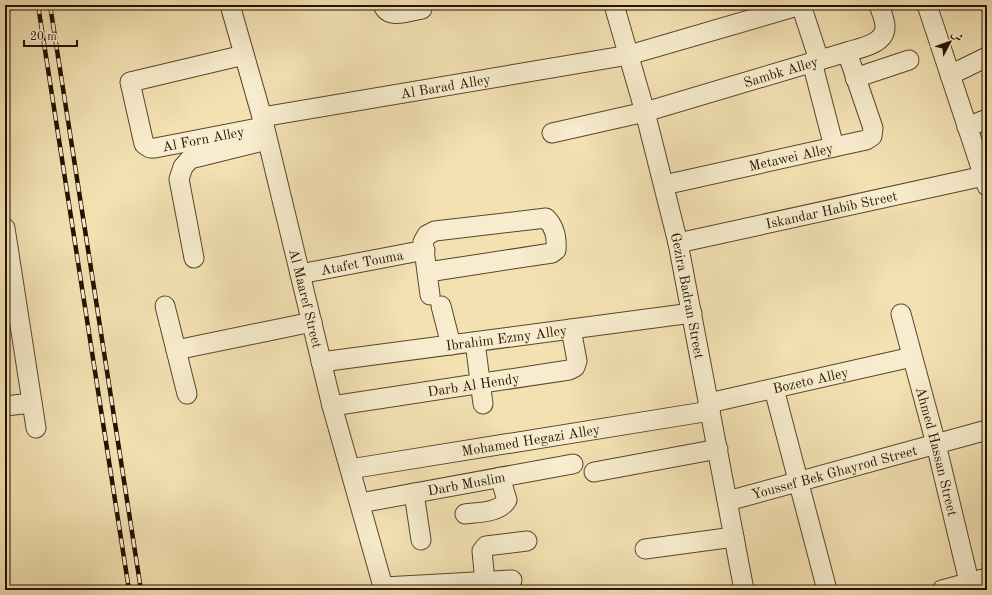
<svg xmlns="http://www.w3.org/2000/svg" width="992" height="595" font-family="'Old Standard TT',Amiri,serif">
	<style>
		.lines { fill: none; stroke-linecap: round; stroke-linejoin: round }
		.minor-casing { stroke: #58462c; stroke-width: 21 }
		.minor { stroke: #f7eccd; stroke-width: 19 }
		.rail-casing { stroke: #241300; stroke-width: 4.5 }
		.rail { stroke: #f7eccd; stroke-width: 3; stroke-dasharray: 9; stroke-linecap: butt }
		.labels { text-anchor: middle; stroke-width: 4; stroke-linejoin: round; paint-order: stroke }
		.street-label { font-size: 14px; fill: #241300; stroke: #f7eccd }
	</style>
	<rect width="100%" height="100%" fill="#f3e1b2"/>
	<filter id="stains"><feTurbulence type="fractalNoise" baseFrequency=".005" numOctaves="4"/><feColorMatrix values="0 0 0 0 .2 0 0 0 0 .09 0 0 0 0 .02 0 0 0 .5 -.17"/></filter>
	<radialGradient id="worn" r=".72"><stop offset=".6" stop-color="#630" stop-opacity="0"/><stop offset="1" stop-color="#630" stop-opacity=".3"/></radialGradient>
	<g class="lines">
		<!-- minor casing -->
		<g class="minor-casing">
			<g id="minor">
				<path id="s1" d="M 230,5 L 262,117 L 332,406 L 384,590"/>
				<path d="M 383,5 C 389,20 409,11 422,9"/>
				<path id="s2" d="M 614,5 L 645,112 L 678,243 L 744,590"/>
				<path d="M 801,5 L 819,60"/>
				<path d="M 927,5 L 987,186"/>
				<path id="s3" d="M 244,55 L 130,82 L 144,144 L 150,148 L 155,148 L 264,127"/>
				<path d="M 950,75 L 987,57"/>
				<path d="M 855,78 L 909,60"/>
				<path id="s4" d="M 262,117 L 629,55 L 801,5"/>
				<path d="M 967,127 L 987,119"/>
				<path id="s5" d="M 552,133 L 645,112 L 847,52 C 860,48 886,44 885,26 C 885,20 881,11 879,5"/>
				<path d="M 834,147 L 866,140 L 872,136 L 873,128 L 847,52"/>
				<path id="s6" d="M 664,185 L 834,147 L 812,62"/>
				<path d="M 5,228 L 36,428"/>
				<path id="s7" d="M 678,243 L 984,176"/>
				<path d="M 194,258 L 179,179 L 183,167 L 190,159 L 267,140"/>
				<path d="M 428,272 L 552,253 L 556,250 C 557,237 555,227 546,218 L 435,231 L 427,235 L 423,242 L 430,295"/>
				<path id="s8" d="M 300,274 L 425,250"/>
				<path d="M 165,306 L 187,394"/>
				<path d="M 441,306 L 451,345"/>
				<path id="s9" d="M 901,314 L 936,444 L 971,590"/>
				<path d="M 475,342 L 483,404"/>
				<path d="M 176,350 L 312,322"/>
				<path id="s10" d="M 321,362 L 692,313"/>
				<path d="M 774,389 L 827,590"/>
				<path id="s11" d="M 709,403 L 912,357"/>
				<path d="M 5,406 L 32,403"/>
				<path id="s12" d="M 332,406 L 569,370 L 575,367 L 577,361 L 571,329"/>
				<path id="s13" d="M 350,469 L 710,411"/>
				<path d="M 594,472 L 718,449"/>
				<path d="M 414,493 L 421,540"/>
				<path id="s14" d="M 728,501 L 987,430"/>
				<path id="s15" d="M 360,503 L 573,464"/>
				<path d="M 465,514 C 479,512 499,513 507,500 L 500,477"/>
				<path d="M 645,549 L 734,537"/>
				<path d="M 485,582 L 482,551 L 486,546 L 527,541"/>
				<path d="M 384,587 L 512,580"/>
				<path d="M 942,590 L 987,578"/>
			</g>
		</g>
		<!-- minor -->
		<use href="#minor" class="minor"/>
		<!-- rail casing -->
		<g class="rail-casing">
			<path id="rail" d="M 38,5 L 129,590
				M 50,5 L 141,590"/>
		</g>
		<!-- rail -->
		<use href="#rail" class="rail"/>
	</g>
	<g class="labels">
		<!-- street labels -->
		<g class="street-label">
			<text dy="5" stroke="none"><textPath href="#s5" startOffset="237">Sambk Alley</textPath></text>
			<text dy="5" stroke="none"><textPath href="#s4" startOffset="186">Al Barad Alley</textPath></text>
			<text dy="5" stroke="none"><textPath href="#s3" startOffset="242">Al Forn Alley</textPath></text>
			<text dy="5" stroke="none"><textPath href="#s6" startOffset="130">Metawei Alley</textPath></text>
			<text dy="5" stroke="none"><textPath href="#s7" startOffset="157">Iskandar Habib Street</textPath></text>
			<text dy="5" stroke="none"><textPath href="#s8" startOffset="63">Atafet Touma</textPath></text>
			<text dy="5" stroke="none"><textPath href="#s2" startOffset="300">Gezira Badran Street</textPath></text>
			<text dy="5" stroke="none"><textPath href="#s1" startOffset="303">Al Maaref Street</textPath></text>
			<text dy="5" stroke="none"><textPath href="#s10" startOffset="187">Ibrahim Ezmy Alley</textPath></text>
			<text dy="5" stroke="none"><textPath href="#s11" startOffset="104">Bozeto Alley</textPath></text>
			<text dy="5" stroke="none"><textPath href="#s12" startOffset="143">Darb Al Hendy</textPath></text>
			<text dy="5" stroke="none"><textPath href="#s13" startOffset="183">Mohamed Hegazi Alley</textPath></text>
			<text dy="5" stroke="none"><textPath href="#s9" startOffset="142">Ahmed Hassan Street</textPath></text>
			<text dy="5" stroke="none"><textPath href="#s14" startOffset="110">Youssef Bek Ghayrod Street</textPath></text>
			<text dy="5" stroke="none"><textPath href="#s15" startOffset="108">Darb Muslim</textPath></text>
		</g>
	</g>
	<!-- margin -->
	<rect width="992" height="595" fill="none" stroke="#f3e1b2" stroke-width="20"/>
	<rect x="6" y="6" width="980" height="583" fill="none" stroke="#241300" stroke-width="2"/>
	<rect x="10" y="10" width="972" height="575" fill="none" stroke="#241300"/>
	<!-- north arrow -->
	<g transform="translate(950 42) rotate(49)" stroke="#f7eccd" stroke-width="3" paint-order="stroke">
	<path d="M0-3L7 15L0 10L-7 15Z" fill="#241300"/>
	<text y="-6" font-size="11" font-weight="bold" text-anchor="middle" fill="#241300">ش</text>
	</g>
	<!-- scale -->
	<path d="M24 40v6h53v-6" fill="none" stroke="#241300" stroke-width="2"/>
	<text x="30" y="40" font-size="12" fill="#241300" stroke="#f7eccd" stroke-width="3" paint-order="stroke">20 m</text>
	<rect width="100%" height="100%" filter="url(#stains)"/>
	<rect width="100%" height="100%" fill="url(#worn)"/>
</svg>
